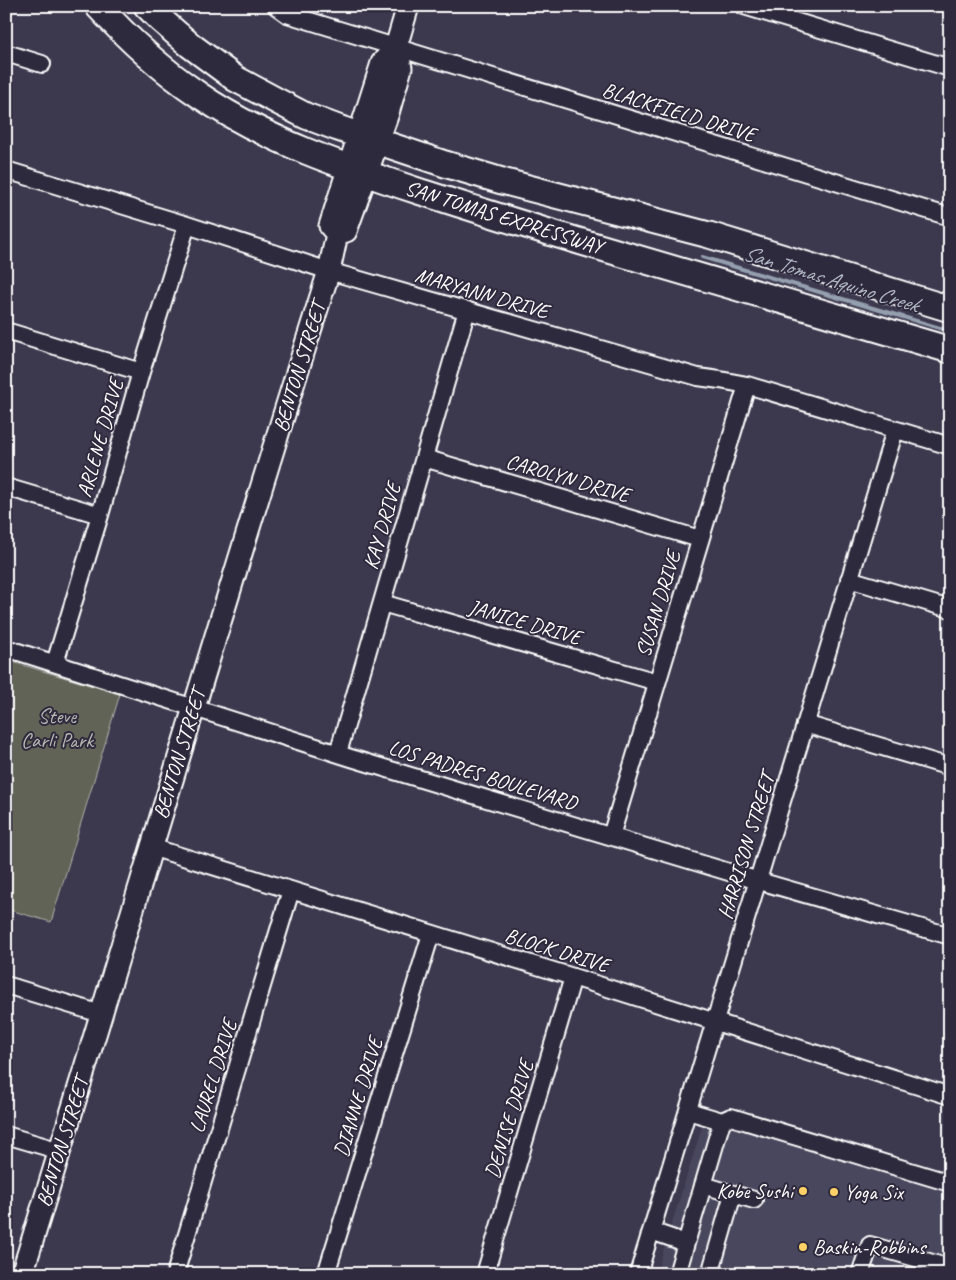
<svg xmlns="http://www.w3.org/2000/svg" width="956" height="1280" font-family="Caveat,sans-serif">
	<style>
		.built { fill: #49465d }
		.green { fill: #616457; stroke: #b0b2ab }
		.lines { fill: none; stroke-linecap: round; stroke-linejoin: round }
		.stream { stroke: #95a0af; stroke-width: 4 }
		.minor-casing { stroke: #fff; stroke-width: 20 }
		.major-casing { stroke: #fff; stroke-width: 25 }
		.highway-casing { stroke: #fff; stroke-width: 29 }
		.minor { stroke: #2f2a3d; stroke-width: 16 }
		.major { stroke: #2f2a3d; stroke-width: 21 }
		.highway { stroke: #2f2a3d; stroke-width: 25 }
		.poi-dot { fill: #ffd166; stroke: #2f2a3d; stroke-width: 2 }
		.labels { text-anchor: middle; stroke-width: 4; stroke-linejoin: round; paint-order: stroke }
		.street-label { font-size: 21px; fill: #fff; stroke: #2f2a3d }
		.park-label { font-size: 21px; fill: #b8b9b3; stroke: #2f2a3d }
		.poi-label { font-size: 21px; fill: #fff; stroke: #2f2a3d; text-anchor: start }
		.water-label { font-size: 22px; font-style: italic; fill: #afb7c3; stroke: #2f2a3d }
	</style>
	<rect width="100%" height="100%" fill="#3c384e"/>
	<filter id="ink" filterUnits="userSpaceOnUse"><feTurbulence type="fractalNoise" baseFrequency=".02" numOctaves="2"/><feDisplacementMap in="SourceGraphic" scale="10" xChannelSelector="R" yChannelSelector="G"/><feConvolveMatrix kernelMatrix="1 2 1 2 8 2 1 2 1" color-interpolation-filters="sRGB"/></filter>
	<g filter="url(#ink)">
		<!-- built -->
		<path class="built" d="M 706,1114 L 950,1188 L 950,1274 L 656,1274 Z"/>
		<!-- green -->
		<path class="green" d="M 6,660 L 120,694 L 51,922 L 6,909 Z"/>
		<g class="lines">
			<!-- stream -->
			<path class="stream" d="M 702,257 L 950,331"/>
			<!-- minor casing -->
			<g class="minor-casing">
				<path id="minor" d="M 276,6 L 287,14 L 950,217
					M 744,6 L 950,68
					M 6,53 L 42,64
					M 6,170 L 187,225 L 329,271 L 698,377 L 720,380 L 747,385 L 950,446
					M 6,331 L 141,372
					M 424,458 L 700,539
					M 6,487 L 100,515
					M 849,579 L 950,609
					M 382,603 L 657,682
					M 6,648 L 351,758 L 742,876 L 950,936
					M 55,663 L 100,515 L 141,372 L 187,225
					M 805,724 L 950,767
					M 338,753 L 467,310
					M 611,836 L 747,385
					M 151,847 L 573,977 L 950,1096
					M 6,985 L 101,1014
					M 688,1111 L 722,1121 L 731,1117 L 950,1183
					M 6,1135 L 60,1151
					M 703,1185 L 754,1200
					M 651,1231 L 686,1243
					M 175,1274 L 291,890
					M 326,1274 L 431,934
					M 485,1274 L 573,977
					M 638,1274 L 895,430
					M 677,1274 L 722,1121
					M 710,1274 L 733,1194
					M 860,1274 L 870,1245 L 950,1268"/>
			</g>
			<!-- major casing -->
			<g class="major-casing">
				<path id="major" d="M 337,234 L 330,226 L 382,63 L 396,47 L 408,6
					M 337,234 L 346,231 L 388,113 L 401,68 L 396,47
					M 22,1274 C 125,940 223,604 329,271 L 337,234"/>
			</g>
			<!-- highway casing -->
			<g class="highway-casing">
				<path id="highway" d="M 98,6 C 128,39 162,70 199,95 C 266,141 345,167 421,192 C 475,209 528,226 582,242 C 704,279 827,314 950,350
					M 147,6 L 160,19 L 190,45 L 236,79 L 279,102 L 306,116 L 338,128 L 445,164 L 502,181 L 709,235 L 950,309"/>
			</g>
			<!-- minor -->
			<use href="#minor" class="minor"/>
			<!-- major -->
			<use href="#major" class="major"/>
			<!-- highway -->
			<use href="#highway" class="highway"/>
		</g>
	</g>
	<!-- markers -->
	<g class="poi-dot">
		<circle cx="803" cy="1191" r="5"/>
		<circle cx="834" cy="1192" r="5"/>
		<circle cx="803" cy="1247" r="5"/>
	</g>
	<g class="labels">
		<!-- street labels -->
		<g class="street-label">
			<text transform="translate(679 112) rotate(17)" y="7">BLACKFIELD DRIVE</text>
			<text transform="translate(504 217) rotate(17)" y="7">SAN TOMAS EXPRESSWAY</text>
			<text transform="translate(482 293) rotate(16)" y="7">MARYANN DRIVE</text>
			<text transform="translate(299 367) rotate(-73)" y="7">BENTON STREET</text>
			<text transform="translate(100 438) rotate(-74)" y="7">ARLENE DRIVE</text>
			<text transform="translate(568 478) rotate(16)" y="7">CAROLYN DRIVE</text>
			<text transform="translate(382 526) rotate(-74)" y="7">KAY DRIVE</text>
			<text transform="translate(658 604) rotate(-73)" y="7">SUSAN DRIVE</text>
			<text transform="translate(525 622) rotate(16)" y="7">JANICE DRIVE</text>
			<text transform="translate(179 754) rotate(-73)" y="7">BENTON STREET</text>
			<text transform="translate(483 775) rotate(17)" y="7">LOS PADRES BOULEVARD</text>
			<text transform="translate(746 846) rotate(-73)" y="7">HARRISON STREET</text>
			<text transform="translate(557 950) rotate(17)" y="7">BLOCK DRIVE</text>
			<text transform="translate(213 1076) rotate(-73)" y="7">LAUREL DRIVE</text>
			<text transform="translate(358 1097) rotate(-73)" y="7">DIANNE DRIVE</text>
			<text transform="translate(509 1119) rotate(-73)" y="7">DENISE DRIVE</text>
			<text transform="translate(62 1142) rotate(-73)" y="7">BENTON STREET</text>
		</g>
		<!-- park labels -->
		<g class="park-label">
			<text x="57" y="723">Steve<tspan x="57" dy="24">Carli Park</tspan></text>
		</g>
		<!-- poi labels -->
		<g class="poi-label">
			<text x="793" y="1198" text-anchor="end">Kobe Sushi</text>
			<text x="844" y="1199">Yoga Six</text>
			<text x="813" y="1254">Baskin-Robbins</text>
		</g>
		<!-- water labels -->
		<g class="water-label">
			<text transform="translate(831 278) rotate(17)" y="8">San Tomas Aquino Creek</text>
		</g>
	</g>
	<!-- margin -->
	<rect width="956" height="1280" fill="none" stroke="#2f2a3d" stroke-width="25"/>
	<rect x="12" y="12" width="931" height="1255" fill="none" stroke="#fff" stroke-width="2" filter="url(#ink)"/>
</svg>
